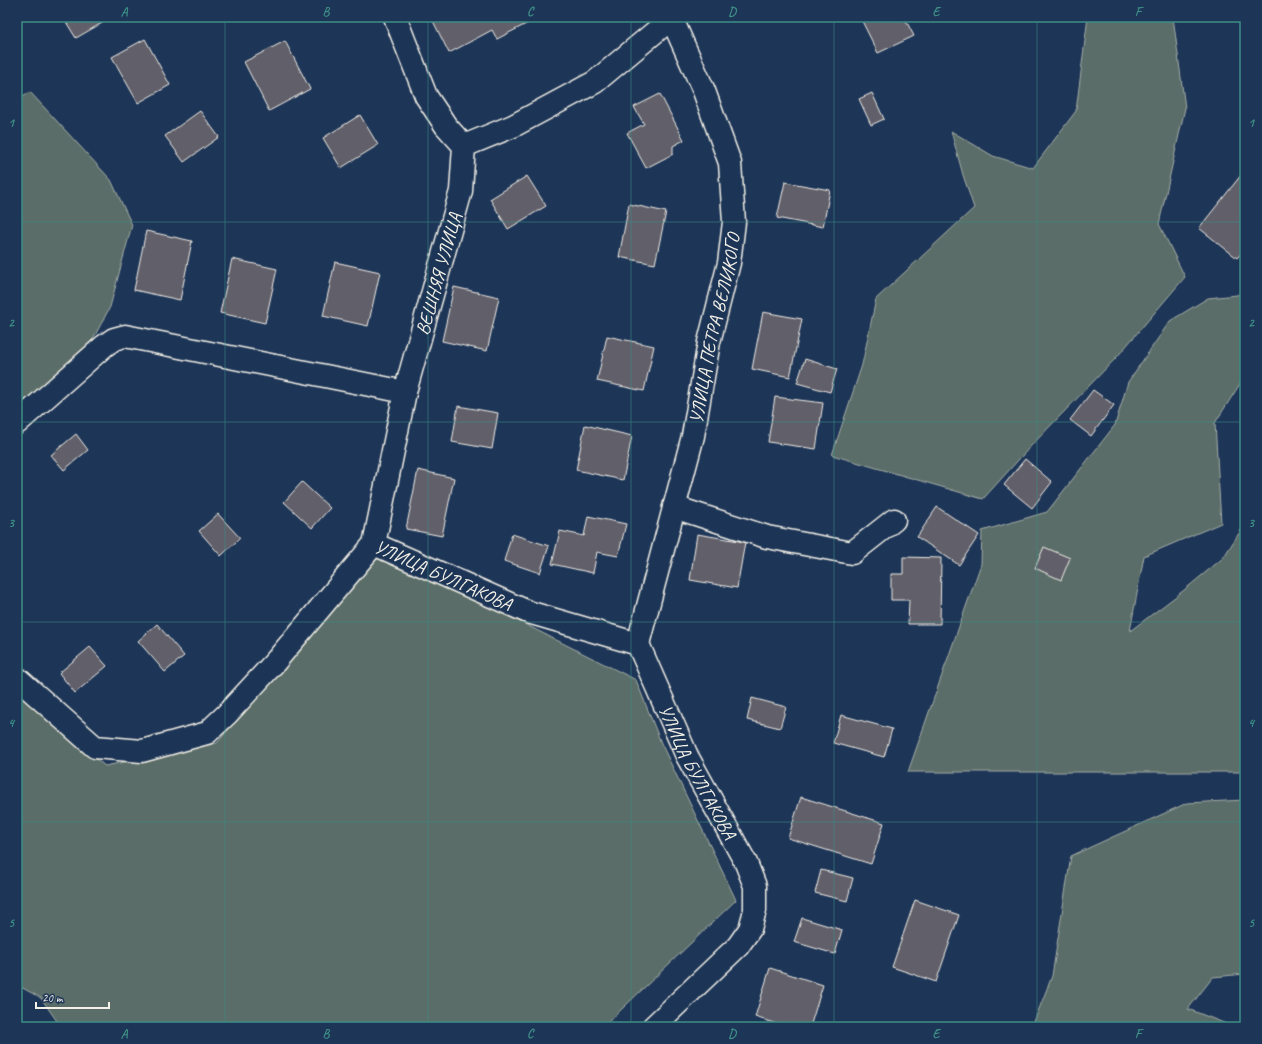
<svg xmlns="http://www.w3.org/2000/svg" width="1262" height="1044" font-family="Caveat,sans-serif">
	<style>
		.green { fill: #5a6d68; stroke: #a7afa8 }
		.building { fill: #615f6b; stroke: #f4f1e8 }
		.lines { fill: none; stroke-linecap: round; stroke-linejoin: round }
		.minor-casing { stroke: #f4f1e8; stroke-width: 25 }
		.minor { stroke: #1d3557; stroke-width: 22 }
		.grid { fill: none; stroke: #3d8f86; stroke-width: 1; stroke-opacity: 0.55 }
		.labels { text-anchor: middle; stroke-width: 4; stroke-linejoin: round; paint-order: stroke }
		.street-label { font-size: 19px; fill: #f4f1e8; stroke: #1d3557 }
		.neatline { fill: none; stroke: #3d8f86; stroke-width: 1.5 }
		.grid-label { font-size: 13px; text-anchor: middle; font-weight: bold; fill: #3d8f86 }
	</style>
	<rect width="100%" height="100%" fill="#1d3557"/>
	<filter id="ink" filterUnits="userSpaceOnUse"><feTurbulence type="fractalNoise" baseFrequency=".025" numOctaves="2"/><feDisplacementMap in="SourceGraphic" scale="8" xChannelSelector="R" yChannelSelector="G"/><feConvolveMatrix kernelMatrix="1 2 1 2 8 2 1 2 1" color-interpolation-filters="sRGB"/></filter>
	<g filter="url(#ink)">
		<!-- green -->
		<path class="green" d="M 1088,17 L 1173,17 L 1185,108 L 1159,224 L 1185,277 L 1116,358 L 1030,447 L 983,499 L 832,455 L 862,365 L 876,299 L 974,208 L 963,175 L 951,131 L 993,156 L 1033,168 L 1076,111 Z
			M 30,92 L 111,180 L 132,225 L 110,307 L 93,339 L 17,412 L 17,99 Z
			M 1245,291 L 1245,376 L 1215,423 L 1221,523 L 1144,556 L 1130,631 L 1183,591 L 1223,558 L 1245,524 L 1245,767 L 1240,772 L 908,772 L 981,564 L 982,531 L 1047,512 L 1115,425 L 1128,382 L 1170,321 L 1208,298 L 1237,295 Z
			M 379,551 L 636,680 L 661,743 L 736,900 L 603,1027 L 61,1027 L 41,998 L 17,985 L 17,685 L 61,732 L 105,766 L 217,743 Z
			M 1245,800 L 1245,974 L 1213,977 L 1188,1009 L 1234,1027 L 1032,1027 L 1052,976 L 1071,856 L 1187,803 Z"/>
		<!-- building -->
		<path class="building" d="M 63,17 L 108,17 L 109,19 L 76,38 Z
			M 431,17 L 528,17 L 530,22 L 497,39 L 492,30 L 449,53 Z
			M 860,17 L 904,17 L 914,36 L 878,53 Z
			M 145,39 L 170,85 L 138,103 L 112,57 Z
			M 285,41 L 310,89 L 269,111 L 244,62 Z
			M 872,93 L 884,119 L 871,125 L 859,99 Z
			M 660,94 L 684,140 L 673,146 L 673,154 L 646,168 L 627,133 L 644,124 L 634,107 Z
			M 200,111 L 219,137 L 184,162 L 165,136 Z
			M 360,115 L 378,145 L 341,168 L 323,138 Z
			M 1242,174 L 1245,176 L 1245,249 L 1237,258 L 1199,228 Z
			M 527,176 L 546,206 L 508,229 L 490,199 Z
			M 785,182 L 830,190 L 823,227 L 777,218 Z
			M 629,204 L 666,212 L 655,264 L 619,257 Z
			M 146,231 L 192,241 L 180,300 L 134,290 Z
			M 232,259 L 277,269 L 265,323 L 220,313 Z
			M 335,262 L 380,272 L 368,326 L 323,316 Z
			M 454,287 L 499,297 L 487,351 L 442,341 Z
			M 763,312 L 802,319 L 790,377 L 752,369 Z
			M 607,336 L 654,346 L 644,391 L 597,381 Z
			M 805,359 L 837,369 L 830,392 L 797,383 Z
			M 1093,390 L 1114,405 L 1091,436 L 1070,420 Z
			M 775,397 L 823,403 L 816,449 L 768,442 Z
			M 458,406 L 498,413 L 492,449 L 452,442 Z
			M 585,425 L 632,436 L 623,480 L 576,470 Z
			M 76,434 L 88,450 L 64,470 L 51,455 Z
			M 1025,459 L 1052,482 L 1032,508 L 1004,485 Z
			M 418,470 L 454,478 L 442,536 L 406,529 Z
			M 302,482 L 330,508 L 312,528 L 284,502 Z
			M 937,507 L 979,535 L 959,565 L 917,537 Z
			M 218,514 L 240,538 L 221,556 L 199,531 Z
			M 588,516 L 626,524 L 618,556 L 597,552 L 593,573 L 552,564 L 560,531 L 584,536 Z
			M 512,534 L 549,546 L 540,573 L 504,561 Z
			M 697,534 L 745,542 L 737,588 L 690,580 Z
			M 1044,547 L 1070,558 L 1061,580 L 1035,568 Z
			M 903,557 L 941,558 L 940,624 L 908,624 L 909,600 L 891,600 L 891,574 L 903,574 Z
			M 157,624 L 184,656 L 165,672 L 138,641 Z
			M 90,647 L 107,666 L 75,693 L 59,673 Z
			M 752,698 L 786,707 L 780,728 L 747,720 Z
			M 841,715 L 892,729 L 884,757 L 833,743 Z
			M 801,797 L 884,823 L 871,864 L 788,838 Z
			M 821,870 L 853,878 L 847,901 L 815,893 Z
			M 915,900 L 959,915 L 936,982 L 892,967 Z
			M 802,918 L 842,930 L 835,954 L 794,942 Z
			M 770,968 L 823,985 L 810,1027 L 786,1027 L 755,1017 Z"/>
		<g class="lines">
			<!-- minor casing -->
			<g class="minor-casing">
				<g id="minor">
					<path d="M 464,146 L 513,126 L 595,82 L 673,17"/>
					<path d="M 17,423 L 104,346 L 114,339 L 125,336 L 405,392"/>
					<path d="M 674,507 L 767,537 L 852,553 L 894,520"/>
					<path id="s1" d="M 374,544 L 405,392 L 461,191 L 464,146 L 446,126 L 426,96 L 395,17"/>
					<path id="s2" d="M 638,644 L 693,436 L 709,342 L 729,263 L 734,222 L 730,163 L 704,91 L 671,17"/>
					<path id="s3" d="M 17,678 L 95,747 L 142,751 L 207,733 L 227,714 L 275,662 L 374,544 L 528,612 L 638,644 L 687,756 L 746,863 L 755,886 L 755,910 L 750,929 L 738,946 L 653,1027"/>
				</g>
			</g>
			<!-- minor -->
			<use href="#minor" class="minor"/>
		</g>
	</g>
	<!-- grid -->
	<path class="grid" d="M 225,17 L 225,1027M 428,17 L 428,1027M 631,17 L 631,1027M 834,17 L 834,1027M 1037,17 L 1037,1027M 17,222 L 1245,222M 17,422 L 1245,422M 17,622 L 1245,622M 17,822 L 1245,822"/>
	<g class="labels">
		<!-- street labels -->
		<g class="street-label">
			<text dy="7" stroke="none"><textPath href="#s1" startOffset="278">ВЕШНЯЯ УЛИЦА</textPath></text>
			<text dy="7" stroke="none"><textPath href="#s2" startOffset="325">УЛИЦА ПЕТРА ВЕЛИКОГО</textPath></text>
			<text dy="7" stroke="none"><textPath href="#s3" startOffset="547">УЛИЦА БУЛГАКОВА</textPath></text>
			<text dy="7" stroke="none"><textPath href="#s3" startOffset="895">УЛИЦА БУЛГАКОВА</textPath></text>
		</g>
	</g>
	<!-- margin -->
	<rect width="1262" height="1044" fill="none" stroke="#1d3557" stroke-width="44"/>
	<!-- scale -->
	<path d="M36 1002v6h73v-6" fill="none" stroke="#f4f1e8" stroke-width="2"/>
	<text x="42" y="1002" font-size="12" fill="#f4f1e8" stroke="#1d3557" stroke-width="3" paint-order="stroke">20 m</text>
	<rect x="22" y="22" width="1218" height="1000" class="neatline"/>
	<g class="grid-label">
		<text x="124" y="16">A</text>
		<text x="326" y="16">B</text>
		<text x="530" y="16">C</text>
		<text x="732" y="16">D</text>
		<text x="936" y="16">E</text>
		<text x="1138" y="16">F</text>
		<text x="11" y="127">1</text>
		<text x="1251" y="127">1</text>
		<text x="11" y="327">2</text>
		<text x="1251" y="327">2</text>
		<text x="11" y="527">3</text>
		<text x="1251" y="527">3</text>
		<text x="11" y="727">4</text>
		<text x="1251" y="727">4</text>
		<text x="11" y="927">5</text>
		<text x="1251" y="927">5</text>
		<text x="124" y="1038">A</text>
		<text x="326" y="1038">B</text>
		<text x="530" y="1038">C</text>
		<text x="732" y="1038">D</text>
		<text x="936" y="1038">E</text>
		<text x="1138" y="1038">F</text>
	</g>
</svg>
